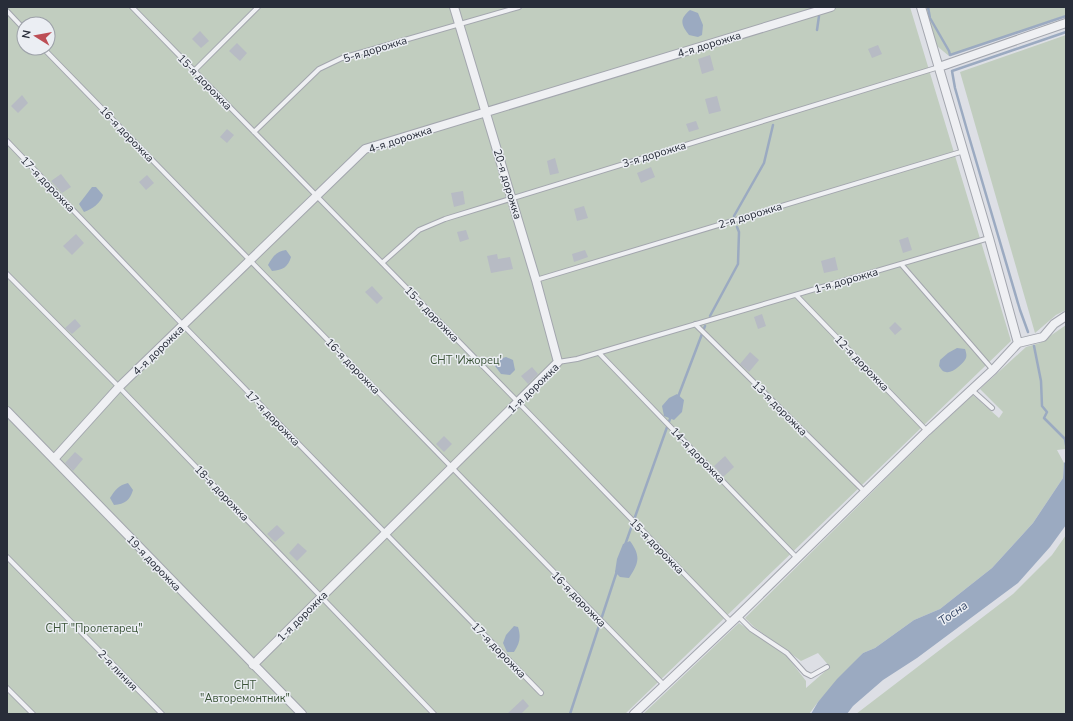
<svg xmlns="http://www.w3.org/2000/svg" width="1073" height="721" font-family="'Nunito Sans',sans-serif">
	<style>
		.green { fill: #c1cdbf; fill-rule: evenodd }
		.water { fill: #9baac1 }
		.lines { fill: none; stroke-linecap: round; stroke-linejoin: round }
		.stream { stroke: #9baac1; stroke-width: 2.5 }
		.building { fill: #b7bbc4 }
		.service-casing { stroke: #a3a6ae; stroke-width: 6 }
		.minor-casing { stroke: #a3a6ae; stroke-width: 10 }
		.service { stroke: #eff0f3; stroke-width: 4 }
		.minor { stroke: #eff0f3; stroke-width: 8 }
		.labels { text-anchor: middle; stroke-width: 3; stroke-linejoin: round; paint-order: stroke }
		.street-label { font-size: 11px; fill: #282d39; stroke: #ebeef3 }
		.park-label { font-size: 11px; fill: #3a5337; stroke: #ebeef3 }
		.water-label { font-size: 12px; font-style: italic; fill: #374968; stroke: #ebeef3 }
	</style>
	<rect width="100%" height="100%" fill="#dddfe5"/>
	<!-- green -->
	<path class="green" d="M 7,7 L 910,7 L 1011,341 L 625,714 L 7,714 ZM 24,24 L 48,24 L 48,48 L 24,48 Z
		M 926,7 L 1066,7 L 1066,15 L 949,56 L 937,46 Z
		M 1066,35 L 1066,310 L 1056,315 L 1035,333 L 960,72 Z
		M 1066,325 L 1066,449 L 1057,450 L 1064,463 L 1063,478 L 1033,523 L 992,568 L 940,609 L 914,620 L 875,648 L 863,653 L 818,702 L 809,714 L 643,714 L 739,623 L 786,655 L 806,681 L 806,688 L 830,667 L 818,653 L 801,661 L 754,627 L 745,618 L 932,433 L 973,395 L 999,418 L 1003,412 L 980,389 L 1026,347 L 1040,343 Z
		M 1066,535 L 1066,714 L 856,714 L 1013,594 L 1052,555 Z"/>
	<!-- water -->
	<path class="water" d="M 690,10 L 698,13 L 703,25 L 702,35 L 698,37 L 689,35 C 681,25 679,19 690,10 Z
		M 92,187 L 96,187 L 103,195 C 101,203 92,209 84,212 L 79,204 Z
		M 286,250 L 291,257 C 288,267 283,270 272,271 L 268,265 C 273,256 277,251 286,250 Z
		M 957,348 L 965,349 C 966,352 967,355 966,358 C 964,363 952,374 946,372 C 943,372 941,369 939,366 L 940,360 L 948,353 Z
		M 506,357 L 513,360 L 515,370 L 510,375 L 501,374 L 495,366 L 499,359 Z
		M 677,394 L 684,400 L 682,412 L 674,420 L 664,416 L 662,406 L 669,398 Z
		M 1066,461 L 1066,525 L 1050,547 L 1018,583 L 917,658 L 883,680 L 853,706 L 847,714 L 811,714 L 818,702 L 837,679 L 863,653 L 875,648 L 914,620 L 940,609 L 992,568 L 1033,523 L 1063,478 L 1064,463 Z
		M 128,483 L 133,490 C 130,500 125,504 114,505 L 110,498 C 115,490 119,485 128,483 Z
		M 630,541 C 641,556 639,563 629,578 L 620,577 L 615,572 L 617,559 L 623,544 Z
		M 514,626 L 518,627 C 521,637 520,643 514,652 L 507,652 L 503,643 L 506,635 Z"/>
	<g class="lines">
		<!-- stream -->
		<path class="stream" d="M 928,7 L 930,18 L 949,51 L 950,55 L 1066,16
			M 817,30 L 819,16
			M 734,216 L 764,163 L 773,125
			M 710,316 L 738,264 L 739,232 L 737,227
			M 1028,332 L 1020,310 L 967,130 L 955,88 L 952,71 L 1066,32
			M 1034,346 L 1041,381 L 1042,406 L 1047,412 L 1044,418 L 1065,439 L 1066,445
			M 678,397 L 705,326
			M 625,545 L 671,416
			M 570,714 L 617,571"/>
	</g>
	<!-- building -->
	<path class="building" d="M 200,31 L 209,41 L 201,48 L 192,39 Z
		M 237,43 L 247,53 L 240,61 L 229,51 Z
		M 878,45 L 882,54 L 872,58 L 868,49 Z
		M 710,55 L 714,70 L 702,74 L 698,59 Z
		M 22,95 L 28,103 L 18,113 L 11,106 Z
		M 717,96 L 721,111 L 709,114 L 705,99 Z
		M 696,121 L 699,129 L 689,132 L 686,124 Z
		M 227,129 L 234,135 L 227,143 L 220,137 Z
		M 555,158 L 559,173 L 550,175 L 547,161 Z
		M 651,167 L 655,177 L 641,183 L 637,173 Z
		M 61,174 L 71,187 L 62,193 L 51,181 Z
		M 147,175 L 154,183 L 146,190 L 139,182 Z
		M 463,191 L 465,204 L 454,207 L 451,193 Z
		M 584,206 L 588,218 L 577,221 L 574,209 Z
		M 466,230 L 469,239 L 460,242 L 457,232 Z
		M 76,234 L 84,243 L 72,255 L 63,246 Z
		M 908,237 L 912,250 L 903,253 L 899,240 Z
		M 585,250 L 588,257 L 574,262 L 572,254 Z
		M 497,254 L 498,259 L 510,257 L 513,269 L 491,273 L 487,256 Z
		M 835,257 L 838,270 L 824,273 L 821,261 Z
		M 372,286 L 383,298 L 377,304 L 365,292 Z
		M 762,314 L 766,326 L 758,329 L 754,317 Z
		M 75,319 L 81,326 L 72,334 L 65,328 Z
		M 895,322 L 902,329 L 895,335 L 889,328 Z
		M 750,352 L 759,360 L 749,372 L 740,364 Z
		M 532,367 L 538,374 L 528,384 L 521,376 Z
		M 444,436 L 452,444 L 444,452 L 436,444 Z
		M 75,452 L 83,459 L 73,471 L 65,463 Z
		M 725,456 L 734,467 L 723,477 L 714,466 Z
		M 277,525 L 285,533 L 275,542 L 267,534 Z
		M 298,543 L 307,551 L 297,561 L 289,553 Z
		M 523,699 L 529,706 L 521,714 L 507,714 Z"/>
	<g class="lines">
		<!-- service casing -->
		<g class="service-casing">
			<path id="service" d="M 132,7 L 518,402 L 731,622
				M 7,11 L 24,29
				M 43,48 L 664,685
				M 194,71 L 258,7
				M 254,132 L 319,69 L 342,58 L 519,7
				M 7,141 L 183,325 L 541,693
				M 382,263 L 419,230 L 445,219 L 939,67
				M 901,264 L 993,370
				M 7,274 L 119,387 L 434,714
				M 536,280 L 964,151
				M 796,295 L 927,431
				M 695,324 L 865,492
				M 599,353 L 797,558
				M 558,362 L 577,359 L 989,238
				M 972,390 L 992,408
				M 7,557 L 162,714
				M 738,616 L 751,629 L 787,653 L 805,673 L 811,676 L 827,667
				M 7,688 L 33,714"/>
		</g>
		<!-- minor casing -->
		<g class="minor-casing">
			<path id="minor" d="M 939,67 L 1066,23
				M 1018,343 L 1043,337 L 1054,324 L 1066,316
				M 7,411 L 302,714
				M 54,459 L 119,387 L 365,149 L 831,7
				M 253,665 L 558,362 L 536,280 L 454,7
				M 634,714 L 738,616 L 927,431 L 993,370 L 1018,343 L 989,238 L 921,7"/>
		</g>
		<!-- service -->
		<use href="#service" class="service"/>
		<!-- minor -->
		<use href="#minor" class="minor"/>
	</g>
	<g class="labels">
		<!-- street labels -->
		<g class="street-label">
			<text transform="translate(709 44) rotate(-17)" y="4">4-я дорожка</text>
			<text transform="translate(375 49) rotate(-17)" y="4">5-я дорожка</text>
			<text transform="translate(205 82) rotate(46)" y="4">15-я дорожка</text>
			<text transform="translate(127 134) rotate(46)" y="4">16-я дорожка</text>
			<text transform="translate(400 139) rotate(-18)" y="4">4-я дорожка</text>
			<text transform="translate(654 154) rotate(-17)" y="4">3-я дорожка</text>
			<text transform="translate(48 184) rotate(46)" y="4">17-я дорожка</text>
			<text transform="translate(508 184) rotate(73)" y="4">20-я дорожка</text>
			<text transform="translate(750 215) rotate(-17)" y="4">2-я дорожка</text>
			<text transform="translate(846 280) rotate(-16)" y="4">1-я дорожка</text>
			<text transform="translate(432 314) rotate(46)" y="4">15-я дорожка</text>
			<text transform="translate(158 350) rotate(-44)" y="4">4-я дорожка</text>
			<text transform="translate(862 363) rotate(46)" y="4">12-я дорожка</text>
			<text transform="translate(353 366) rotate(46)" y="4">16-я дорожка</text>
			<text transform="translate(533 388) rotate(-44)" y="4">1-я дорожка</text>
			<text transform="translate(780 408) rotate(45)" y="4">13-я дорожка</text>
			<text transform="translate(273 418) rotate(46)" y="4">17-я дорожка</text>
			<text transform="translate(698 455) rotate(46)" y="4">14-я дорожка</text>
			<text transform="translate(222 493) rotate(46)" y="4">18-я дорожка</text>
			<text transform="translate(657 546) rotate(46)" y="4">15-я дорожка</text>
			<text transform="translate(154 563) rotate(46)" y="4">19-я дорожка</text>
			<text transform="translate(579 599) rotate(46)" y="4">16-я дорожка</text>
			<text transform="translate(302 616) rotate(-45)" y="4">1-я дорожка</text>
			<text transform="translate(499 650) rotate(46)" y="4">17-я дорожка</text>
			<text transform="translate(118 670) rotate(46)" y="4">2-я линия</text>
		</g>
		<!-- park labels -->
		<g class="park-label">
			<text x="466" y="364">СНТ 'Ижорец'</text>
			<text x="94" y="632">СНТ "Пролетарец"</text>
			<text x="245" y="689">СНТ<tspan x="245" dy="13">"Авторемонтник"</tspan></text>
		</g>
		<!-- water labels -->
		<g class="water-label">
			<text transform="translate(953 613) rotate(-35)" y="4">Тосна</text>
		</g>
	</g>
	<!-- border -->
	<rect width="1073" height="721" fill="none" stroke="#282d39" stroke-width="16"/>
	<!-- north arrow -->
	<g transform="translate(36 36) rotate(281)"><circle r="19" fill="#ebeef3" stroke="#9da1a9"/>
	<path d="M0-3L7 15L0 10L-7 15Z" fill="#bd4e55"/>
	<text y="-6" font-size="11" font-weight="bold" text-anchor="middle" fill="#282d39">N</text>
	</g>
</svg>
